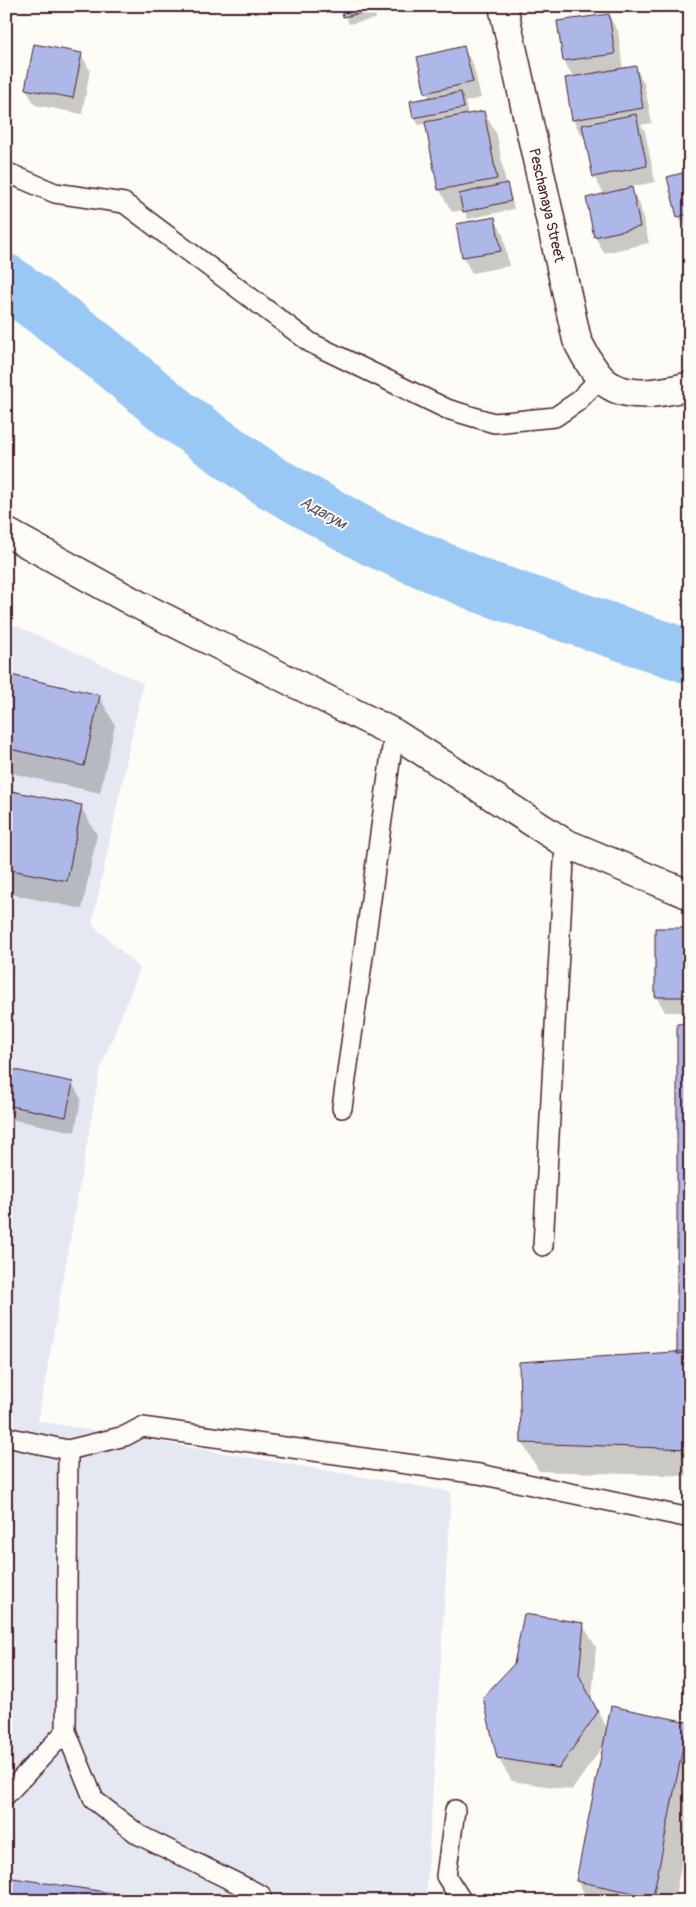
<svg xmlns="http://www.w3.org/2000/svg" width="696" height="1907" font-family="Pangolin,sans-serif">
	<style>
		.built { fill: #e5e8f2 }
		.shadow { fill: #0003 }
		.lines { fill: none; stroke-linecap: round; stroke-linejoin: round }
		.river { stroke: #99c8f4; stroke-width: 54 }
		.building { fill: #aeb8e8; stroke: #4a1f2b }
		.lane-casing { stroke: #4a1f2b; stroke-width: 22 }
		.street-casing { stroke: #4a1f2b; stroke-width: 31 }
		.lane { stroke: #fdfcf7; stroke-width: 19 }
		.street { stroke: #fdfcf7; stroke-width: 28 }
		.labels { text-anchor: middle; stroke-width: 4; stroke-linejoin: round; paint-order: stroke }
		.street-label { font-size: 15px; fill: #4a1f2b; stroke: #fdfcf7 }
		.water-label { font-size: 16px; font-style: italic; fill: #625267; stroke: #fdfcf7 }
	</style>
	<rect width="100%" height="100%" fill="#fdfcf7"/>
	<filter id="ink" filterUnits="userSpaceOnUse"><feTurbulence type="fractalNoise" baseFrequency=".02" numOctaves="2"/><feDisplacementMap in="SourceGraphic" scale="10" xChannelSelector="R" yChannelSelector="G"/><feConvolveMatrix kernelMatrix="1 2 1 2 8 2 1 2 1" color-interpolation-filters="sRGB"/></filter>
	<g filter="url(#ink)">
		<!-- built -->
		<path class="built" d="M 6,621 L 143,683 L 92,924 L 140,969 L 100,1069 L 38,1421 L 451,1492 L 426,1901 L 6,1901 Z"/>
		<!-- shadow -->
		<path class="shadow" d="M 342,6 L 373,6 L 376,19 L 349,24 Z
			M 608,15 L 618,31 L 623,70 L 635,67 L 644,83 L 652,123 L 641,125 L 645,131 L 655,182 L 630,187 L 640,205 L 649,243 L 604,253 L 595,237 L 587,198 L 605,195 L 594,177 L 586,135 L 582,136 L 573,120 L 574,78 L 564,61 Z
			M 463,48 L 473,64 L 481,98 L 465,102 L 468,115 L 484,112 L 497,135 L 506,184 L 510,192 L 514,209 L 468,219 L 464,210 L 452,212 L 439,189 L 426,124 L 419,125 L 414,118 L 429,99 L 418,58 Z
			M 81,54 L 90,70 L 82,114 L 35,105 L 26,89 Z
			M 690,173 L 690,232 L 687,232 L 678,216 Z
			M 494,218 L 503,234 L 509,266 L 472,273 L 463,257 L 457,225 Z
			M 6,675 L 99,696 L 115,725 L 100,793 L 6,772 Z
			M 6,791 L 81,807 L 97,835 L 82,909 L 6,893 Z
			M 686,929 L 690,936 L 690,1012 L 665,1012 L 656,996 Z
			M 690,1024 L 690,1476 L 539,1471 L 522,1443 L 678,1353 Z
			M 72,1083 L 81,1099 L 75,1132 L 14,1120 L 6,1107 L 6,1096 Z
			M 583,1625 L 596,1647 L 592,1699 L 608,1730 L 688,1723 L 690,1727 L 690,1821 L 674,1901 L 589,1901 L 577,1881 L 605,1743 L 572,1790 L 512,1781 L 498,1758 Z"/>
		<g class="lines">
			<!-- river -->
			<path class="river" d="M 6,281 L 87,341 L 176,415 L 269,481 L 374,540 L 481,586 L 690,657"/>
		</g>
		<!-- building -->
		<path class="building" d="M 341,6 L 371,6 L 372,11 L 343,17 Z
			M 609,14 L 615,54 L 563,61 L 557,21 Z
			M 34,44 L 82,53 L 73,98 L 25,89 Z
			M 464,46 L 473,82 L 425,93 L 417,57 Z
			M 636,66 L 643,108 L 572,120 L 565,78 Z
			M 461,92 L 464,108 L 413,118 L 410,101 Z
			M 484,111 L 497,179 L 438,190 L 425,122 Z
			M 636,114 L 647,166 L 593,177 L 582,125 Z
			M 690,171 L 690,214 L 677,217 L 667,177 Z
			M 507,183 L 511,201 L 463,212 L 459,194 Z
			M 632,187 L 640,227 L 594,237 L 586,198 Z
			M 495,217 L 501,251 L 462,257 L 456,224 Z
			M 6,674 L 100,695 L 84,766 L 6,748 Z
			M 6,790 L 82,805 L 67,881 L 6,869 Z
			M 655,928 L 686,928 L 687,997 L 655,997 Z
			M 690,1023 L 690,1353 L 677,1354 L 677,1024 Z
			M 10,1069 L 73,1082 L 66,1117 L 6,1105 L 6,1090 Z
			M 690,1351 L 690,1449 L 521,1443 L 519,1362 Z
			M 524,1614 L 584,1623 L 579,1675 L 598,1712 L 559,1768 L 497,1758 L 483,1697 L 514,1664 Z
			M 611,1706 L 688,1722 L 653,1897 L 576,1881 Z
			M 6,1877 L 166,1901 L 6,1901 Z"/>
		<g class="lines">
			<!-- lane casing -->
			<g class="lane-casing">
				<path id="lane" d="M 6,172 L 55,193 L 124,203 L 311,343 L 447,409 L 494,423 L 555,417 L 577,402 L 600,378
					M 342,1108 L 394,733
					M 543,1246 L 565,843
					M 6,1437 L 68,1450 L 66,1731 L 94,1800 L 139,1835 L 261,1895 L 262,1901
					M 68,1450 L 125,1436 L 142,1427 L 479,1474 L 690,1518
					M 6,1795 L 66,1731
					M 455,1810 L 446,1876 L 462,1901"/>
			</g>
			<!-- street casing -->
			<g class="street-casing">
				<path id="street" d="M 503,6 L 577,340 C 583,352 590,366 599,376 C 620,402 662,393 690,386
					M 6,532 L 135,603 L 394,733 L 565,843 L 690,895"/>
			</g>
			<!-- lane -->
			<use href="#lane" class="lane"/>
			<!-- street -->
			<use href="#street" class="street"/>
		</g>
	</g>
	<g class="labels">
		<!-- street labels -->
		<g class="street-label">
			<text transform="translate(547 205) rotate(77)" y="5">Peschanaya Street</text>
		</g>
		<!-- water labels -->
		<g class="water-label">
			<text transform="translate(324 512) rotate(29)" y="6">Адагум</text>
		</g>
	</g>
	<!-- margin -->
	<rect width="696" height="1907" fill="none" stroke="#fdfcf7" stroke-width="25"/>
	<rect x="12" y="12" width="671" height="1882" fill="none" stroke="#4a1f2b" stroke-width="2" filter="url(#ink)"/>
</svg>
